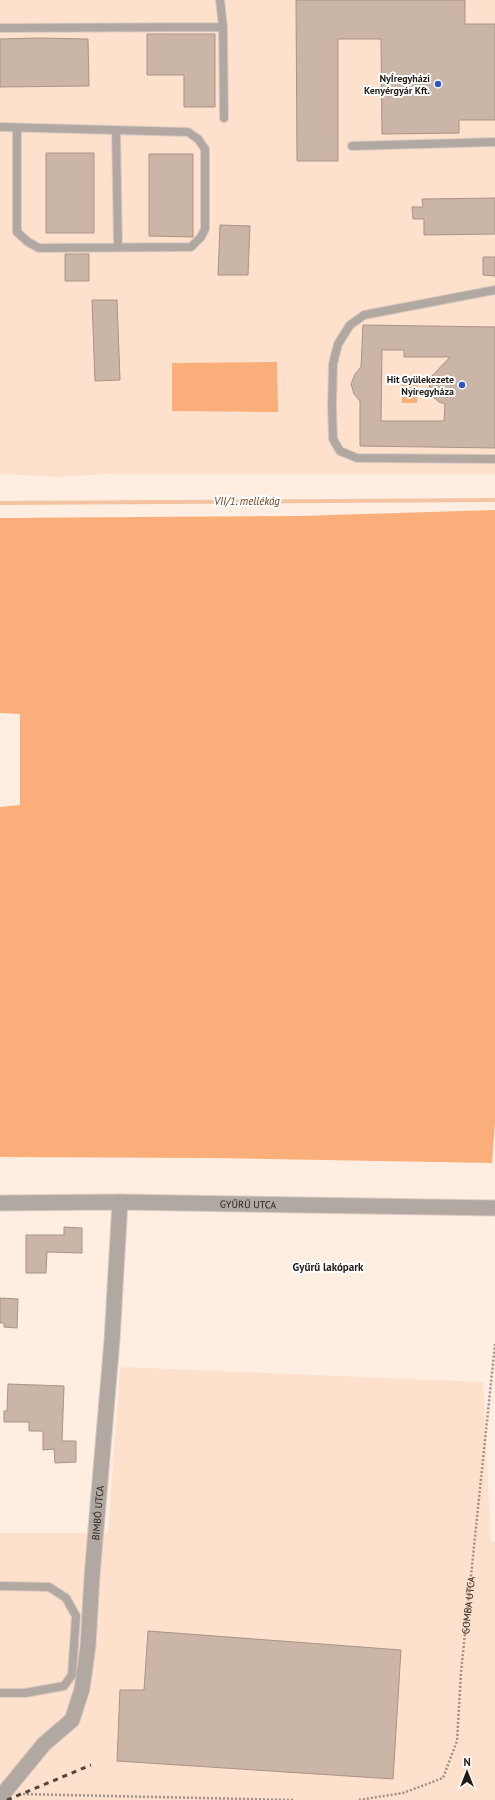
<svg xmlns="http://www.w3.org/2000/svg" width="495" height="1800" font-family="'PT Sans',sans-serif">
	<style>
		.built { fill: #fee1cd }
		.green { fill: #faae79 }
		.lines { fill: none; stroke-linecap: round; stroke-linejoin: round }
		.stream { stroke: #f4c3a1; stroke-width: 4 }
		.building { fill: #cab5a7; stroke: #a89386; fill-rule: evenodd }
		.lane-casing { stroke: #dbcbc0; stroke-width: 10 }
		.street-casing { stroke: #dbcbc0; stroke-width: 17 }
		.path { stroke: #9e9188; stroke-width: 2.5; stroke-dasharray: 2 2; stroke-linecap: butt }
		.lane { stroke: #b2a8a2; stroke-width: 8 }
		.street { stroke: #b2a8a2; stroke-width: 15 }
		.rail { stroke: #4f463f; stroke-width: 3; stroke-dasharray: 5 5; stroke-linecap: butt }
		.poi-dot { fill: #2e55c5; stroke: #fefefe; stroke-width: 1.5 }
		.labels { text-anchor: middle; stroke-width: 4; stroke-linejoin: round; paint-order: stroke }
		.poi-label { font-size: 10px; font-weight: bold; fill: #221a15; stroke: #fefefe; text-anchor: end }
		.street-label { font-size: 10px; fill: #221a15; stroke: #fefefe }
		.water-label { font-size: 11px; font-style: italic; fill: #6f3b10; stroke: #fefefe }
		.neighbourhood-label { font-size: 11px; font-weight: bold; fill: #221a15; stroke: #fefefe }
	</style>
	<rect width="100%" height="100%" fill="#feede1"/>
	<!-- built -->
	<path class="built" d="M 0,0 L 495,0 L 495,474 L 110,474 L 58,477 L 0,474 Z
		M 120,1367 L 483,1382 L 491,1541 L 495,1542 L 495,1800 L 0,1800 L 0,1533 L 108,1533 Z"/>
	<!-- green -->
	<path class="green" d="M 277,362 L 278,412 L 172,411 L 172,363 Z
		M 402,377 L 418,377 L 417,403 L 402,403 Z
		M 495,510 L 495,1122 L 492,1163 L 212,1158 L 0,1157 L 0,807 L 20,805 L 20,714 L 0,713 L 0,518 L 301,516 Z"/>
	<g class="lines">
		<!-- stream -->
		<path class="stream" d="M 0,503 L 495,500"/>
	</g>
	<!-- building -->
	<path class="building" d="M 296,0 L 465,0 L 465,24 L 495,24 L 495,120 L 459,120 L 459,133 L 382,134 L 381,39 L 338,39 L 338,161 L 297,161 Z
		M 147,34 L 215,34 L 215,107 L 184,107 L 184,75 L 147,75 Z
		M 37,38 L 88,39 L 89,86 L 0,87 L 0,39 Z
		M 46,153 L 94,153 L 94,233 L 46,233 Z
		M 149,154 L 193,154 L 193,237 L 149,236 Z
		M 495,198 L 495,234 L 424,235 L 424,219 L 413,219 L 412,207 L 423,207 L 422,199 Z
		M 220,225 L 250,226 L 248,275 L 218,275 Z
		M 65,254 L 89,254 L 89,281 L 65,281 Z
		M 483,257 L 495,257 L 495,276 L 483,275 Z
		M 92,300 L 117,300 L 120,380 L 95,381 Z
		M 363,325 L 495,327 L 495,448 L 360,446 L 360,401 L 354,394 L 351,384 L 355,374 L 361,367 ZM 382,350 L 404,350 L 404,357 L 450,357 L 431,377 L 429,383 L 430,391 L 433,397 L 439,402 L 445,404 L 444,421 L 381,421 Z
		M 64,1227 L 82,1228 L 82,1253 L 47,1252 L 46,1273 L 26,1273 L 26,1235 L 64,1235 Z
		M 0,1298 L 18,1299 L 17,1328 L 4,1327 L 4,1323 L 0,1323 Z
		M 8,1384 L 64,1386 L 62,1441 L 76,1441 L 76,1462 L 55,1463 L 54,1449 L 43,1450 L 43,1431 L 29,1431 L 29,1422 L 4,1422 L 4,1411 L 7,1411 Z
		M 148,1631 L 401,1650 L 393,1779 L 117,1761 L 120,1690 L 144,1690 Z"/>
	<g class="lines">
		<!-- lane casing -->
		<g class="lane-casing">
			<path id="lane" d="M 223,27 L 224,118
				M 0,28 L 223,27 L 220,0
				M 0,127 C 63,129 125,130 188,132 L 198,139 L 205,149 L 205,229 L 201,237 L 191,247 L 39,248 L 28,242 L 17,232 L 17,128
				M 116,130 L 118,247
				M 352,146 L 495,142
				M 495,290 L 364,315 L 350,325 L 338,344 L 333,364 L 332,408 L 333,439 L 340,451 L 357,458 L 495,459
				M 0,1586 L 49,1587 L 66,1598 L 76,1616 L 72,1675 L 64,1686 L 25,1693 L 0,1693"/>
		</g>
		<!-- street casing -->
		<g class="street-casing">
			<g id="street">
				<path id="s2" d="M 0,1203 L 120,1202 L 495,1208"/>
				<path id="s3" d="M 0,1794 L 3,1794 L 44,1744 L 72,1720 L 82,1689 L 88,1646 L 92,1576 L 112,1340 L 120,1202"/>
			</g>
		</g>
		<!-- path -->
		<g class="path">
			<path d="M 19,1794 L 293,1800"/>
			<path id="s1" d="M 359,1800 L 403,1793 L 443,1778 L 457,1741 L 461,1672 L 495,1344"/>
		</g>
		<!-- lane -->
		<use href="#lane" class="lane"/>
		<!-- street -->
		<use href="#street" class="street"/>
		<!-- rail -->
		<path class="rail" d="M 7,1800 L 91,1765"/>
	</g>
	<!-- markers -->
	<g class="poi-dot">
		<circle cx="438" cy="84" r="4"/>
		<circle cx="462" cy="385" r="4"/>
	</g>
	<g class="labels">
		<!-- poi labels -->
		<g class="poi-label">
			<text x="430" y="82">NyÍregyházi<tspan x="430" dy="12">Kenyérgyár Kft.</tspan></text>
			<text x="454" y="383">Hit Gyülekezete<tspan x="454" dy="12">Nyíregyháza</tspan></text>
		</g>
		<!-- street labels -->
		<g class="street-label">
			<text dy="4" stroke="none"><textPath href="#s2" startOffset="248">GYŰRŰ UTCA</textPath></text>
			<text dy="4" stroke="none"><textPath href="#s3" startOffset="314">BIMBÓ UTCA</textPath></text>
			<text dy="4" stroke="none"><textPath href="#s1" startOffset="263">GOMBA UTCA</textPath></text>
		</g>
		<!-- water labels -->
		<g class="water-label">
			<text x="247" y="505">VII/1. mellékág</text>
		</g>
		<!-- neighbourhood labels -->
		<g class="neighbourhood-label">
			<text x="328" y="1271">Gyűrű lakópark</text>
		</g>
	</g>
	<!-- north arrow -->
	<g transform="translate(467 1772)" stroke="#fefefe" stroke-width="3" paint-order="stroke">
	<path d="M0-3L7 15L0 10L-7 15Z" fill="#221a15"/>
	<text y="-6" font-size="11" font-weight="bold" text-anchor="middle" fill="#221a15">N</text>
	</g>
</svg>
